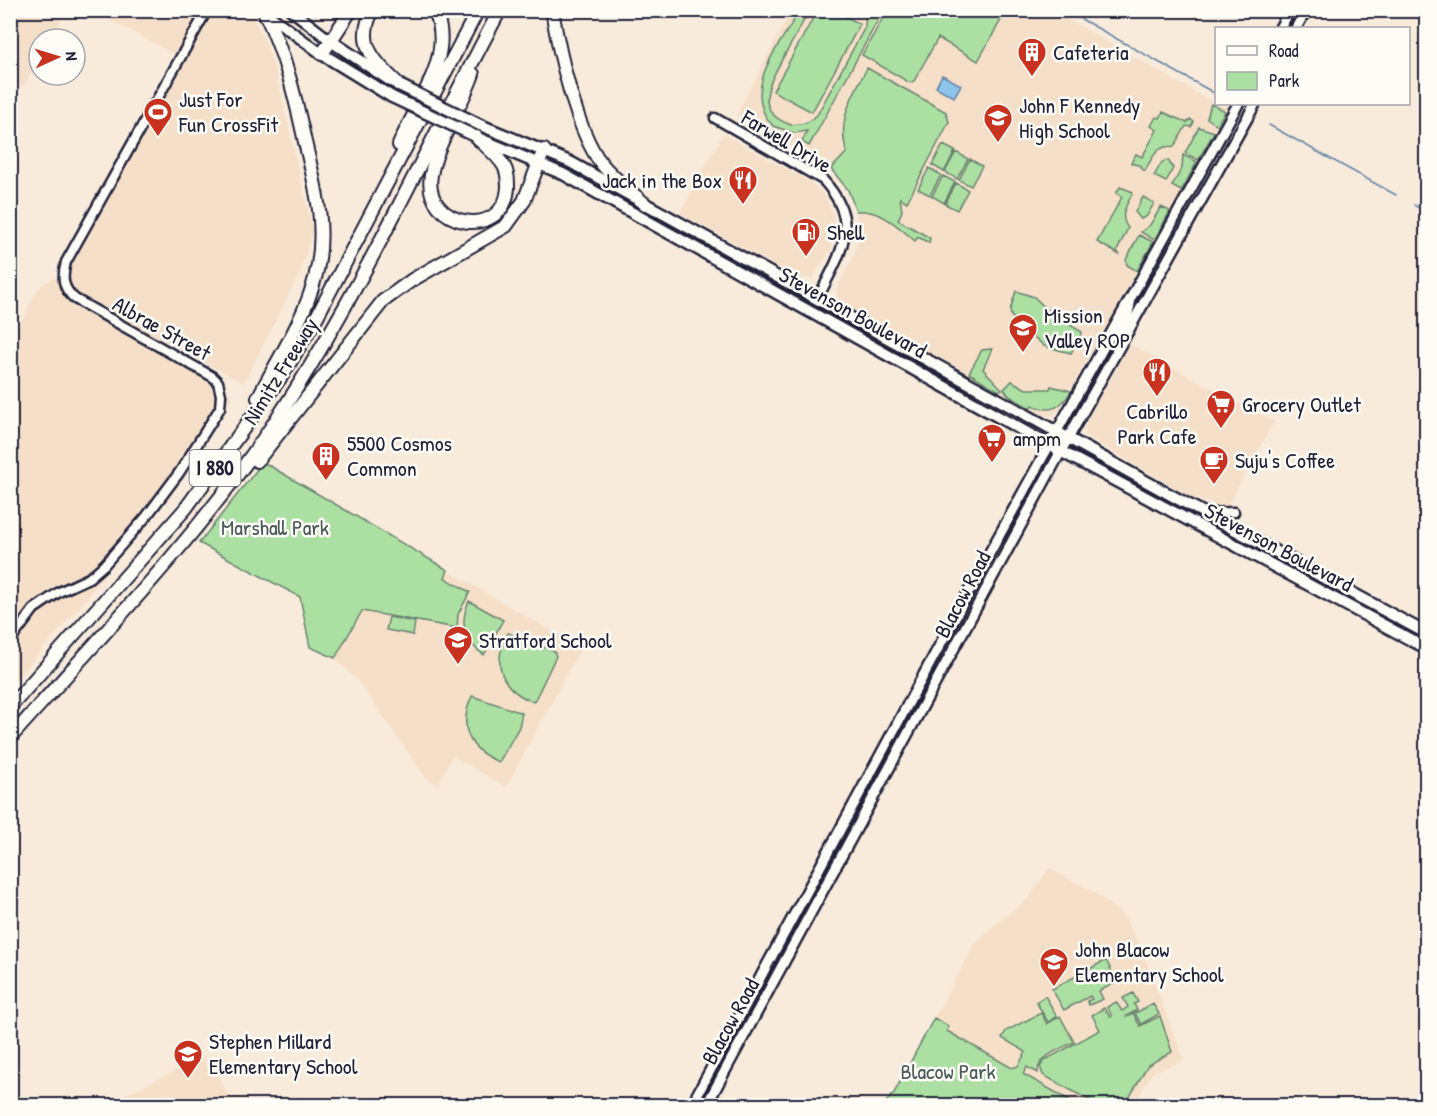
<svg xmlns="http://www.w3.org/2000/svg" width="1437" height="1116" font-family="'Patrick Hand',sans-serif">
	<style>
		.built { fill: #f5dfc9 }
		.green { fill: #ace0a3; stroke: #67816f; stroke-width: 1.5 }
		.water { fill: #8ec5ec; stroke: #6384a5; stroke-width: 1.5 }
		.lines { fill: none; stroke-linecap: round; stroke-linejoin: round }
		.stream { stroke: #6384a5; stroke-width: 1.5 }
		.tertiary-casing { stroke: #22223b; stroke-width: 13 }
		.secondary-casing { stroke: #22223b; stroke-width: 14 }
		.primary-casing { stroke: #22223b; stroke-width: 15 }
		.motorway-casing { stroke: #22223b; stroke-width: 16 }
		.tertiary { stroke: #fdfcf7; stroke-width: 8 }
		.secondary { stroke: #fdfcf7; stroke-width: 9 }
		.primary { stroke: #fdfcf7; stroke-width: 10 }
		.motorway { stroke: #fdfcf7; stroke-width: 12 }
		.primary-bridge-casing { stroke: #22223b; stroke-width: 15; stroke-linecap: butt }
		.primary-bridge { stroke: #fdfcf7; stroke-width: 10 }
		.labels { text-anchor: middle; stroke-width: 5; stroke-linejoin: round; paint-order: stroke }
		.shield { fill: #fdfcf7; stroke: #646373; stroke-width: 1.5 }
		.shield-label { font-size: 21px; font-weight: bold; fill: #22223b }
		.poi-label { font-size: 22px; fill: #22223b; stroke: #fdfcf7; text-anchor: start }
		.street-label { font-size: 22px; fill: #22223b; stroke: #fdfcf7 }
		.park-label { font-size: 22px; fill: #4b5b5a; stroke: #fdfcf7 }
	</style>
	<rect width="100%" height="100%" fill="#f8ebdc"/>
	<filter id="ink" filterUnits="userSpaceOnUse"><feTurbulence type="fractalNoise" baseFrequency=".0167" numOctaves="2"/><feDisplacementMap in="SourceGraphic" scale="12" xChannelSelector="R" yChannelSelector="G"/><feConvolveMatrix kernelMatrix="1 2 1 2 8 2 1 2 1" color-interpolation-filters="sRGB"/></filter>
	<g filter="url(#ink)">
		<!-- built -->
		<path class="built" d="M 792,10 L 1054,11 L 1216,104 L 1230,108 L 1057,413 L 1050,416 L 1043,415 L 840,302 L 836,291 L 854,255 L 858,234 L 856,211 L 848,190 L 831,169 L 736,115 Z
			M 10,11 L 66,11 L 50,39 L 39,39 L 39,59 L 23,87 L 11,80 Z
			M 94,11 L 248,11 L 263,35 L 276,74 L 313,232 L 299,275 L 244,383 L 79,296 L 70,283 L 70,267 L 186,61 Z
			M 723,134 L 812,183 L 825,196 L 834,216 L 834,236 L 831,249 L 812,279 L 798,278 L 680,213 Z
			M 55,277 L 67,301 L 233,396 L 86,600 L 11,685 L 11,342 L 39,287 Z
			M 1130,344 L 1274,422 L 1226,508 L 1191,497 L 1086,436 L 1085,424 Z
			M 383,533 L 581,648 L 506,787 L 452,756 L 438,785 L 425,777 L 361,685 L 335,658 L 362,611 Z
			M 1049,868 L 1095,893 L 1124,916 L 1140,945 L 1184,1060 L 1153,1072 L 1134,1105 L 1078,1105 L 946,1030 L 948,1026 L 934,1018 L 975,944 L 994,925 L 1028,899 Z
			M 209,1057 L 233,1105 L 101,1106 L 181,1068 Z"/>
		<!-- green -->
		<path class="green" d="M 800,10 L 809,11 C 801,26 793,41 784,56 C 770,82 751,111 791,125 L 806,123 L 817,115 L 865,27 L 866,11 L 883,11 L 809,146 L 802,142 L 807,131 L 794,133 L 773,126 C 739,90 780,45 800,10 Z
			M 817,11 L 835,11 L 860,24 L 812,112 L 773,91 Z
			M 887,11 L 1006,11 L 978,61 L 938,38 L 914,81 L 910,83 L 862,55 Z
			M 867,68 L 946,112 L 949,122 L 907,202 L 900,198 L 902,211 L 898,220 L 930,238 L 929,243 L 918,237 L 915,241 C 898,226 880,209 856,211 L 848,190 L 831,169 L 847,152 C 836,121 853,95 867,68 Z
			M 1211,104 L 1225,111 L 1217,125 L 1207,118 Z
			M 1163,112 L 1187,123 L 1190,119 L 1194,122 L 1191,127 L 1186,126 L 1174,147 C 1157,144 1152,158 1145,171 L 1140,168 L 1141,166 L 1131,163 L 1136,154 L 1142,157 L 1157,130 L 1151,126 L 1156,117 L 1160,118 Z
			M 1199,127 L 1214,132 L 1198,160 L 1185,153 Z
			M 943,145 L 955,151 L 944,172 L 932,165 Z
			M 956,152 L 968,159 L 957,179 L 945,172 Z
			M 1183,155 L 1197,162 L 1181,191 L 1172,186 L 1182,168 Z
			M 970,159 L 982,166 L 971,186 L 959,180 Z
			M 1168,160 L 1173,168 L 1166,182 L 1154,176 L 1162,162 Z
			M 929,168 L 941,175 L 930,195 L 918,189 Z
			M 943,176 L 955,182 L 944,203 L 932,196 Z
			M 956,183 L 968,190 L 957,210 L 945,204 Z
			M 1120,187 L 1133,192 C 1127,205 1118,215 1128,228 L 1117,251 L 1120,255 L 1097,242 L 1122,197 L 1116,193 Z
			M 1143,197 L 1154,203 L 1147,216 L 1141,219 L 1135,212 Z
			M 1161,207 L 1170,211 L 1154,240 L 1141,232 L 1150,225 Z
			M 1139,235 L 1153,242 L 1137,271 L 1127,265 L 1126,260 Z
			M 1016,291 L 1034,297 L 1053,315 L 1082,332 L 1071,353 L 1044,346 L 1011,316 L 1010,310 Z
			M 992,349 L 983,369 L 1002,389 L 999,391 L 969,373 L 982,350 Z
			M 1012,381 L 1026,389 L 1050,389 L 1051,386 L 1071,391 C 1062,407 1051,414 1032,405 L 1030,408 L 1009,396 L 1004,389 Z
			M 263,462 L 448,570 L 445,578 L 470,592 L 458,614 L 457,628 L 362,611 L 335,658 L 310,647 L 300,597 L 199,543 Z
			M 469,601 L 503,620 L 484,655 C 464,642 459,623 469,601 Z
			M 389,617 L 415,622 L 413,635 L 386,630 Z
			M 508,633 L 554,651 L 556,656 L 534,702 C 501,690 491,664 508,633 Z
			M 472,696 L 522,713 L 519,727 L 499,762 C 468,750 458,727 472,696 Z
			M 1106,960 L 1117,982 L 1099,991 L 1103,999 L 1089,1005 L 1087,1001 L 1092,999 L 1090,996 L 1064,1010 L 1052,989 Z
			M 1133,993 L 1138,1002 L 1134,1004 L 1137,1010 L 1125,1017 L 1133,1013 L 1140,1026 L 1160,1016 L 1172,1052 L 1148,1065 L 1125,1105 L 1098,1105 L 1043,1075 L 1040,1067 L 1045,1060 L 1100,1030 L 1092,1015 L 1104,1008 L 1110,1017 L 1112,1016 L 1107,1007 L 1116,1002 L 1122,1011 L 1128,1007 L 1123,998 Z
			M 1045,996 L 1057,1016 L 1048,1022 L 1036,1002 Z
			M 1153,1004 L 1159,1014 L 1141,1024 L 1135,1013 Z
			M 1041,1013 L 1047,1024 L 1060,1016 L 1074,1042 C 1062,1048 1036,1057 1038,1073 L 1027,1067 L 1023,1074 L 1078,1105 L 884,1104 L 894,1093 L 934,1018 L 948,1026 L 947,1031 L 1012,1068 L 1018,1066 L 1026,1052 L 1002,1038 L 1006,1031 Z"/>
		<!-- water -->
		<path class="water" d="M 942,75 L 961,85 L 954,97 L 936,87 Z"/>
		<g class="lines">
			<!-- stream -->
			<path class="stream" d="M 1065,10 L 1216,94
				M 1269,125 L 1396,195
				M 1414,205 L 1426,212
				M 10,601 L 17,604"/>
			<!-- tertiary casing -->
			<g class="tertiary-casing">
				<path id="tertiary" d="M 715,118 L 823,180 C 863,223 840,254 818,298
					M 1206,513 L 1234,512
					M 10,641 L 34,609 L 59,592 L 89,578 L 104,565 L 146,517 L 179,473 L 220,408 L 221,395 L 218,382 L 213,377 L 75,299 C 62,288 62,277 66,262 L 207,10"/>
			</g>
			<!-- secondary casing -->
			<g class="secondary-casing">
				<path id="secondary" d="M 291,10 L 331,41
					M 266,13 L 322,54
					M 1280,28 L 1290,10
					M 1296,28 L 1306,10
					M 1119,345 C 1119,329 1128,319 1130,304
					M 691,1106 L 989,554 L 1238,104
					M 706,1106 L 1061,451 L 1255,104"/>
			</g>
			<!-- primary casing -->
			<g class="primary-casing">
				<path id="primary" d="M 331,41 L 391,81
					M 322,54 L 392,97
					M 480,125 L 570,162 L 1167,493 L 1426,633
					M 478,138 L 563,174 L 1049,445 L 1426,648"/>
			</g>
			<!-- motorway casing -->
			<g class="motorway-casing">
				<path id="motorway" d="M 373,10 C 354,45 376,62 399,85
					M 552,10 C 559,52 576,130 601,163 C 614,179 630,191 645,204
					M 322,54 L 351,10
					M 473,74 C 462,106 436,144 431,175 C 422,227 504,242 508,188 C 508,180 508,173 504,166 C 497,154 485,146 475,136
					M 399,145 C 415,105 457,54 434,10
					M 258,398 C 278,359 304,320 315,278 C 328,231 316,188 305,142 C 295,96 285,54 264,11
					M 257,461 L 383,301 L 412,280 L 506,226 L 524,201 L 544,150
					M 10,707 L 186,508 L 283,374 L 314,322 L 478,10
					M 10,738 C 98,639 193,542 268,432 C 358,300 424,151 500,10"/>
			</g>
			<!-- tertiary -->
			<use href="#tertiary" class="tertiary"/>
			<!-- secondary -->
			<use href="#secondary" class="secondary"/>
			<!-- primary -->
			<use href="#primary" class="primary"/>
			<!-- motorway -->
			<use href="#motorway" class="motorway"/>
			<!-- primary-bridge casing -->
			<g class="primary-bridge-casing">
				<path id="primary-bridge" d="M 399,85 L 480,125
					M 392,97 L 475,136"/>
			</g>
			<!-- primary-bridge -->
			<use href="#primary-bridge" class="primary-bridge"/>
		</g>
	</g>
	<!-- icons -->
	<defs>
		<g id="building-pin" transform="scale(1.5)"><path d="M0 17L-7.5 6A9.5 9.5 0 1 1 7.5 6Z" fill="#c8321e" stroke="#fdfcf7"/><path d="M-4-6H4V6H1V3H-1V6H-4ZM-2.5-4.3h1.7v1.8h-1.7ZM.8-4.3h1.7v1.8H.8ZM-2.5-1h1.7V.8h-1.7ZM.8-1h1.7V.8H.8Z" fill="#fff"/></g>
		<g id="stadium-pin" transform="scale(1.5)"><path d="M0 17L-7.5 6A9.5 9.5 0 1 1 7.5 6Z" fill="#c8321e" stroke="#fdfcf7"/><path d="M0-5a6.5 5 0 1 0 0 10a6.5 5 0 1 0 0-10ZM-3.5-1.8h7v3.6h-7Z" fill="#fff"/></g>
		<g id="school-pin" transform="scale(1.5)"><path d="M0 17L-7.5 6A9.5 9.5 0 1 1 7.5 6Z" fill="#c8321e" stroke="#fdfcf7"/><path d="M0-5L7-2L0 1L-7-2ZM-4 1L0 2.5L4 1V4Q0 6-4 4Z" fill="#fff"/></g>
		<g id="restaurant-pin" transform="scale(1.5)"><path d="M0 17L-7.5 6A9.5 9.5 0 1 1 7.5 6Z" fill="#c8321e" stroke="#fdfcf7"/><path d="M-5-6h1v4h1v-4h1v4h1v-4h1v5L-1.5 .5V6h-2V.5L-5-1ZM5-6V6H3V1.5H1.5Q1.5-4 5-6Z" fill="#fff"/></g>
		<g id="fuel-pin" transform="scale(1.5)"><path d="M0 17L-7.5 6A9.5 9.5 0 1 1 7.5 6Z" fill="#c8321e" stroke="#fdfcf7"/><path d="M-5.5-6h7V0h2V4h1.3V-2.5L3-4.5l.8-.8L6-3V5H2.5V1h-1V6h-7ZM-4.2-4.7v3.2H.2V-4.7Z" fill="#fff"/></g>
		<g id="university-pin" transform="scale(1.5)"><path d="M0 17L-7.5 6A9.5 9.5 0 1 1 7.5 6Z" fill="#c8321e" stroke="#fdfcf7"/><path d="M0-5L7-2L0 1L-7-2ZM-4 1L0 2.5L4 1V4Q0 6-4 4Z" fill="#fff"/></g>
		<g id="supermarket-pin" transform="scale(1.5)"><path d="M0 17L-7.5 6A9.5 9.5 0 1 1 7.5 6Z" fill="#c8321e" stroke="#fdfcf7"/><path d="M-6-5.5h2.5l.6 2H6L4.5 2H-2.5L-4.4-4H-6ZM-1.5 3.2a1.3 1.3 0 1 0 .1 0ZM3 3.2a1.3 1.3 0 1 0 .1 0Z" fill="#fff"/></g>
		<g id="cafe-pin" transform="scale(1.5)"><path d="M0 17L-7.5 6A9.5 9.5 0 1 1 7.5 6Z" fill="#c8321e" stroke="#fdfcf7"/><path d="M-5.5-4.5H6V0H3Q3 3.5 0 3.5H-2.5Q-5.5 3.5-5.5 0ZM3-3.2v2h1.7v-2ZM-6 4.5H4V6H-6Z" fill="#fff"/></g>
	</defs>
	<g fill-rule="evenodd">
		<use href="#building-pin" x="1032" y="52"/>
		<use href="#stadium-pin" x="158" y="112"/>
		<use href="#school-pin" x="998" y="118"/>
		<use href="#restaurant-pin" x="743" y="180"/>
		<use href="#fuel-pin" x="806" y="232"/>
		<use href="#university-pin" x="1023" y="328"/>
		<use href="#restaurant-pin" x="1157" y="372"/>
		<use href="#supermarket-pin" x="1221" y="404"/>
		<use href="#supermarket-pin" x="992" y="438"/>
		<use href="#building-pin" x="326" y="456"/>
		<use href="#cafe-pin" x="1214" y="460"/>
		<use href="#school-pin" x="458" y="640"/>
		<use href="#school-pin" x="1054" y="962"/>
		<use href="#school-pin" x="188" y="1054"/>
	</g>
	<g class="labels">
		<!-- shield labels -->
		<rect class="shield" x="189.5" y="450" width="51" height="36" rx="4.5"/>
		<g class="shield-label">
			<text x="215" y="475">I 880</text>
		</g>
		<!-- poi labels -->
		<g class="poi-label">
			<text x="1053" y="60">Cafeteria</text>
			<text x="179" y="107">Just For<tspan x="179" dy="25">Fun CrossFit</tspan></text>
			<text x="1019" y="113">John F Kennedy<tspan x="1019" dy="25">High School</tspan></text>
			<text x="722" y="188" text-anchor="end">Jack in the Box</text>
			<text x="827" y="240">Shell</text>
			<text x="1044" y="323">Mission<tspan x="1044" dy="25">Valley ROP</tspan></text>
			<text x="1242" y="412">Grocery Outlet</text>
			<text x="1157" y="419" text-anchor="middle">Cabrillo<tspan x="1157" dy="25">Park Cafe</tspan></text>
			<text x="1013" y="446">ampm</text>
			<text x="347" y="451">5500 Cosmos<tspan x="347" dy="25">Common</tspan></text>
			<text x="1235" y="468">Suju's Coffee</text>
			<text x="479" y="648">Stratford School</text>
			<text x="1075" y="957">John Blacow<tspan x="1075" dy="25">Elementary School</tspan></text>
			<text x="209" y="1049">Stephen Millard<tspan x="209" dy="25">Elementary School</tspan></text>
		</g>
		<!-- street labels -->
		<g class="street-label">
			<text transform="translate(787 141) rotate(31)" y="8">Farwell Drive</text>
			<text transform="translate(853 312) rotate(29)" y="8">Stevenson Boulevard</text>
			<text transform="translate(162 328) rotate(29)" y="8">Albrae Street</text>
			<text transform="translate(280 371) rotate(-58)" y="8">Nimitz Freeway</text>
			<text transform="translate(1279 547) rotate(28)" y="8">Stevenson Boulevard</text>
			<text transform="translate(962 594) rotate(-62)" y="8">Blacow Road</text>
			<text transform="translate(730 1021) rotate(-61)" y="8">Blacow Road</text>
		</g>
		<!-- park labels -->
		<g class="park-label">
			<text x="275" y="535">Marshall Park</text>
			<text x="948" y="1079">Blacow Park</text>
		</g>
	</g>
	<!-- margin -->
	<rect width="1437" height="1116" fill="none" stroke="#fdfcf7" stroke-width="36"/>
	<rect x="18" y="18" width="1401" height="1080" fill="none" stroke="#22223b" stroke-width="2" filter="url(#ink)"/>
	<!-- legend -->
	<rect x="1215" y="27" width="195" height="78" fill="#fdfcf7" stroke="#a5a5ac" stroke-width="1.5"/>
	<rect x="1227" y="46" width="30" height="9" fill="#fdfcf7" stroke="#a5a5ac" stroke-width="1.5"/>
	<text x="1269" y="57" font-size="18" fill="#22223b">Road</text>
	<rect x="1227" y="72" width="30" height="18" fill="#ace0a3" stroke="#a5a5ac" stroke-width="1.5"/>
	<text x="1269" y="87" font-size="18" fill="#22223b">Park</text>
	<!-- north arrow -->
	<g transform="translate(57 57) rotate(86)"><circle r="28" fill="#fdfcf7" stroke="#a5a5ac" stroke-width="1.5"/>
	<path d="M0-4.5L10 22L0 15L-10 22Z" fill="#c8321e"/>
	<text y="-9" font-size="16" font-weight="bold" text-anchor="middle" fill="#22223b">N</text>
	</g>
</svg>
